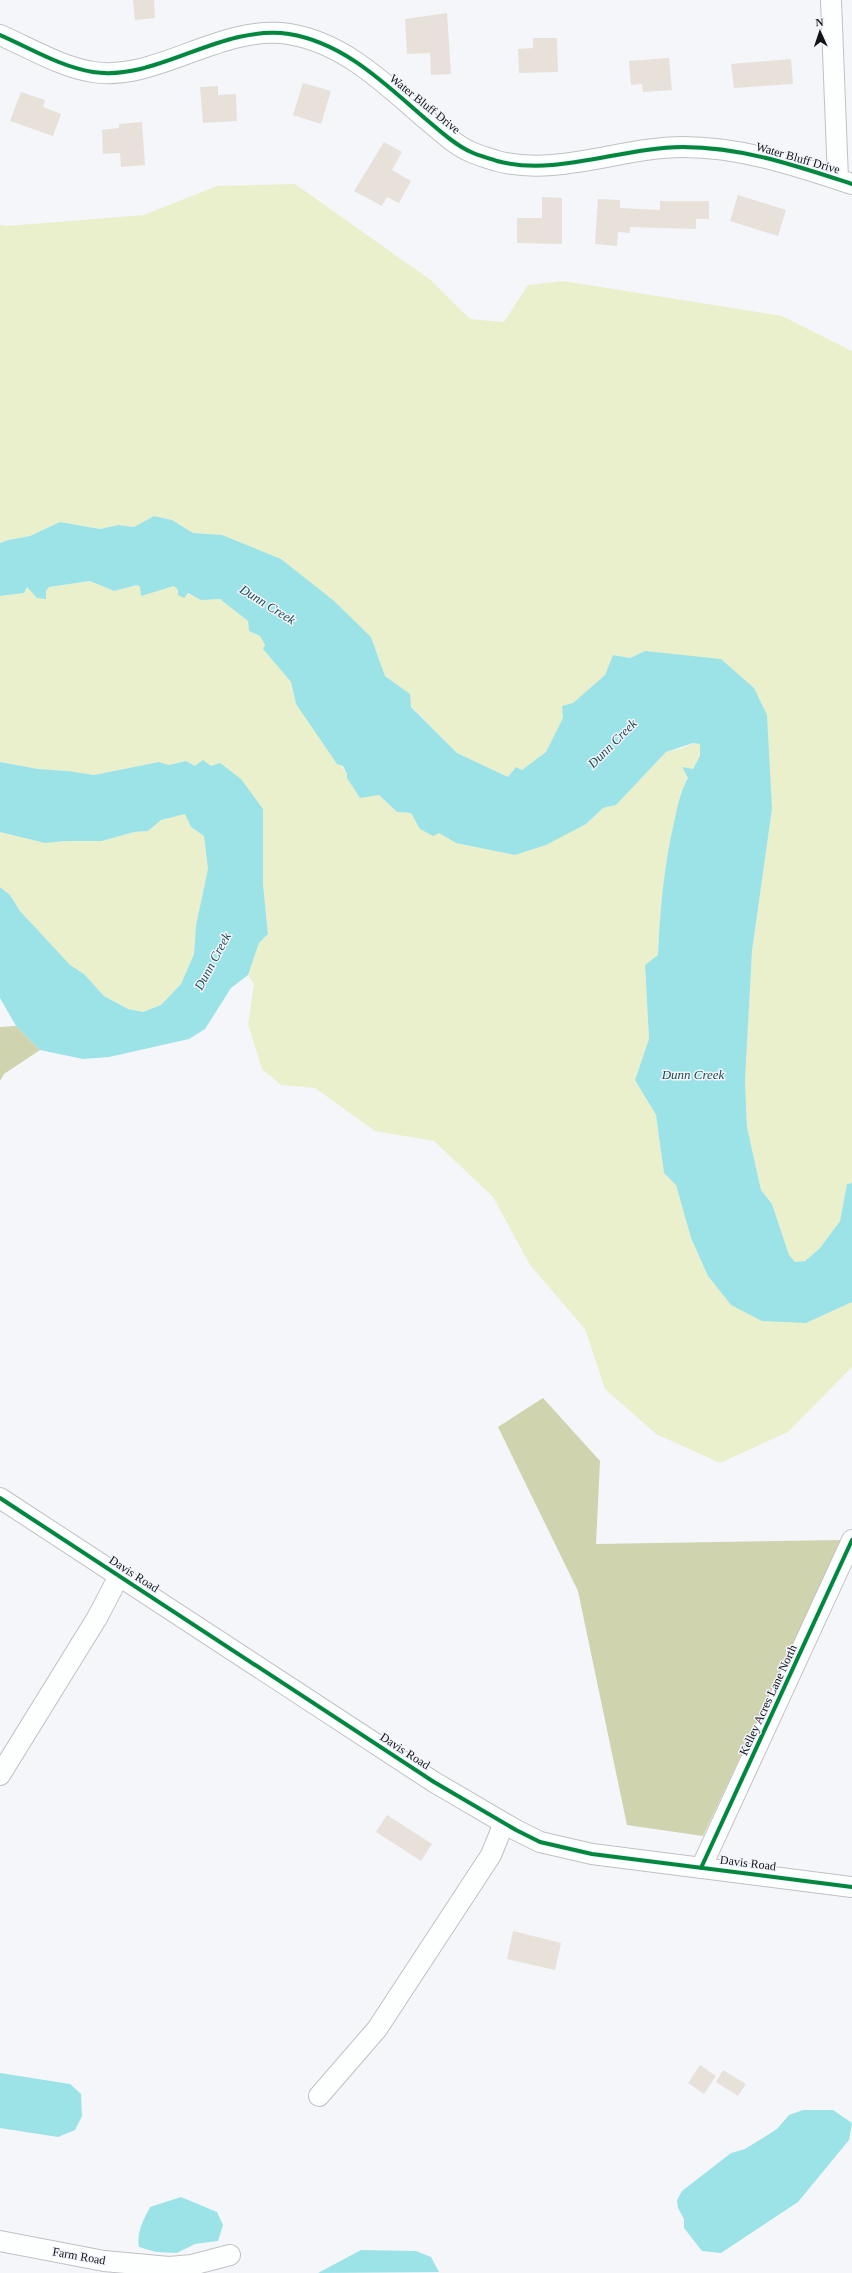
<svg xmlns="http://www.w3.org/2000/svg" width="852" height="2273" font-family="Georgia,serif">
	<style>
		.green { fill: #ebf0cc }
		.forest { fill: #cfd3ae }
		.water { fill: #9ce3e8 }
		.building { fill: #e7e1da }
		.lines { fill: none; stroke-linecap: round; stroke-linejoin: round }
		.minor-casing { stroke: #c0c1c4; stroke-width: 22 }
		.minor { stroke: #fdfefe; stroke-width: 20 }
		.cycleway-casing { stroke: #f2f5fc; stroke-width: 6 }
		.cycleway { stroke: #00873e; stroke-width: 4 }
		.labels { text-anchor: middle; stroke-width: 3; stroke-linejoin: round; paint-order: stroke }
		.street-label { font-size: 12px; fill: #131416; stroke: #f2f5fc }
		.water-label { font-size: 13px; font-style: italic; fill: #1e4c4f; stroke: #f2f5fc }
	</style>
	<rect width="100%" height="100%" fill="#f4f6fa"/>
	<!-- green -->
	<path class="green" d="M 295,184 L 432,281 L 470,319 L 504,322 L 528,285 L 563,281 L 782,316 L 852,351 L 852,1183 L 847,1184 L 840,1221 L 820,1248 L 805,1261 L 795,1262 L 789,1255 L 772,1204 L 761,1190 L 747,1127 L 745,1081 L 752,951 L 772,809 L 645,651 L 630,658 L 613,655 L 605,675 L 573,703 L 546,752 L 522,770 L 516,767 L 508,777 L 457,753 L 411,706 L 409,694 L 385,676 L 371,637 L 222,535 L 193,533 L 172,520 L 154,516 L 134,527 L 118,525 L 100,529 L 60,522 L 30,536 L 8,540 L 0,543 L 0,225 L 7,226 L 144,215 L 217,186 Z
		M 90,581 L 114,591 L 137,585 L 140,587 L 141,595 L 174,586 C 185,597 206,599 220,599 L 248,621 L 249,631 L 260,636 L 265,645 L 263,649 L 291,682 L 296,704 L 347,774 L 379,795 L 397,812 L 411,813 L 420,829 L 439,833 L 456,843 L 515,855 L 586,824 L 603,808 L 616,805 L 666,752 L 683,748 L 693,743 L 700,744 L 700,756 L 693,769 L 682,768 L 688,777 C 681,790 678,804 675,818 C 664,864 660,909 658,956 L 645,965 L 649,1039 L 635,1080 L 656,1115 L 664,1173 L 676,1185 L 691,1238 L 708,1276 L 731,1305 L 806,1323 L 852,1302 L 852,1367 L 788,1432 L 720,1463 L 656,1434 L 605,1389 L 585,1329 L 530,1265 L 493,1197 L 434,1141 L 375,1131 L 315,1088 L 281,1085 L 262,1069 L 248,1024 L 254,984 L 248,975 L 259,943 L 268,934 L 263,884 L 211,766 L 195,766 L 186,761 L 169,765 L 159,762 L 94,775 L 68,771 L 38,769 L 0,762 L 0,596 L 24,593 L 27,586 L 46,598 L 46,591 L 48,587 Z
		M 185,813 L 191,827 L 204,836 L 208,869 L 196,925 L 194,953 L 181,984 L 161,1005 L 143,1012 L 128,1009 L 104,996 L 84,974 L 70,966 L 20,911 L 10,895 L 0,887 L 0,832 L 45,843 L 66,841 L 102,841 L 134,832 L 148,831 L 161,820 Z"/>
	<!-- forest -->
	<path class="forest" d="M 16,1026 L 40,1050 L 4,1074 L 0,1081 L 0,1027 Z
		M 543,1398 L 600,1461 L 596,1544 L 842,1540 L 703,1836 L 627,1825 L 578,1591 L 498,1427 Z"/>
	<!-- water -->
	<path class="water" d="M 154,516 L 172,520 L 193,533 L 222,535 L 281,559 L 334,601 L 371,637 L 385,676 L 410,694 L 411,707 L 457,753 L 508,777 L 516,767 L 522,770 L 546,752 L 563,718 L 562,706 L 573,703 L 605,675 L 613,655 L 630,658 L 645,651 L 721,659 L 754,688 L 767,715 L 772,809 L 752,951 L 745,1081 L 747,1127 L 761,1190 L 772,1204 L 789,1255 L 795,1262 L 805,1261 L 820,1248 L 840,1221 L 847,1184 L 852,1183 L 852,1302 L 806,1323 L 762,1321 L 731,1305 L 708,1276 L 691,1238 L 676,1185 L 664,1173 L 656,1115 L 635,1080 L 649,1039 L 645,965 L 658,955 C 660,909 664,864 675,818 C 678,804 681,790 688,778 L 682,767 L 693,769 L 700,756 L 700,744 L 693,743 L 666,752 L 616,805 L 603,808 L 586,824 L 546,845 L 515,855 L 456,843 L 439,833 L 433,836 L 420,829 L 411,813 L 397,812 L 379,795 L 360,798 L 347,778 L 347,774 L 343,766 L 337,764 L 296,704 L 291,682 L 263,649 L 265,645 L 260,636 L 249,631 L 248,621 L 220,599 L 201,600 L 188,593 L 184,598 L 178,595 L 178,590 L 174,586 L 141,596 L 140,587 L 137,585 L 114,591 L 90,581 L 49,587 L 46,591 L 46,599 L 37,598 L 27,587 L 24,593 L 0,596 L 0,543 L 8,540 L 30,536 L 60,522 L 100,529 L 118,525 L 134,527 Z
		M 203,760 L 211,766 L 220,763 L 241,779 L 263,809 L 263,884 L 268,934 L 259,943 L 248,975 L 231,988 L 205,1029 L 189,1039 L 109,1057 L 83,1059 L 40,1050 L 16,1026 L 0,998 L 0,887 L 10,895 L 20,911 L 70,965 L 84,974 L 104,996 L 128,1009 L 143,1012 L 161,1005 L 181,984 L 194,954 L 196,925 L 208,869 L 204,836 L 191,827 L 185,814 L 161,820 L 148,831 L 134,832 L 102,841 L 66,841 L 45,843 L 0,832 L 0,762 L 38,769 L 68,771 L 94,775 L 159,762 L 169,765 L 186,761 L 195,766 Z
		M 0,2073 L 70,2084 L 81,2094 L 82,2116 L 75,2130 L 58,2137 L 0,2128 Z
		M 803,2110 L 833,2110 L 852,2123 L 849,2140 L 798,2202 L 721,2253 L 702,2251 L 684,2228 L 684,2219 L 678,2208 L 677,2200 L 682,2191 L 731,2153 L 745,2149 L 777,2129 L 789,2115 Z
		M 181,2197 L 217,2212 L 223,2225 L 218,2241 L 195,2244 L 177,2253 L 156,2252 L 139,2247 C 136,2233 144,2219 150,2207 Z
		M 361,2250 L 416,2251 L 431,2257 L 439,2272 L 318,2273 Z"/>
	<!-- building -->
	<path class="building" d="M 133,0 L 154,0 L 155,18 L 135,20 Z
		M 447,13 L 451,74 L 431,75 L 430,53 L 407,54 L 405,19 Z
		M 533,38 L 557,38 L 558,72 L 519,73 L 518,49 L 533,48 Z
		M 669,58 L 672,90 L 643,92 L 642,84 L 631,85 L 629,61 Z
		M 791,59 L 793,84 L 734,88 L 731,64 Z
		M 303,83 L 331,91 L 321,124 L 293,115 Z
		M 218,86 L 218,95 L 236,94 L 237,121 L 203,123 L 200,87 Z
		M 21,92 L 45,100 L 43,107 L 61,114 L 53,136 L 10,121 Z
		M 142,122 L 145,165 L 121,167 L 120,153 L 103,154 L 102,130 L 119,128 L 119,124 Z
		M 384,142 L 402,152 L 392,170 L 411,181 L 399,203 L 387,197 L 382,206 L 354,191 Z
		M 738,195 L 786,210 L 778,236 L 730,221 Z
		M 542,197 L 562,198 L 562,244 L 517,243 L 517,218 L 542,218 Z
		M 598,199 L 620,200 L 620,208 L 660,210 L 660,201 L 709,201 L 709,219 L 696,219 L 696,229 L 630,227 L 630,233 L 618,232 L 617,246 L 595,244 Z
		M 387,1815 L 432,1844 L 421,1861 L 376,1832 Z
		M 513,1931 L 561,1943 L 555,1970 L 507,1959 Z
		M 700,2065 L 716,2076 L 704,2094 L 688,2083 Z
		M 723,2070 L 746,2084 L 738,2096 L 716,2082 Z"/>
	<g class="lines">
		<!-- minor casing -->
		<g class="minor-casing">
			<path id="minor" d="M 831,0 L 838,179
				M 0,35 C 30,48 61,67 93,72 C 157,82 220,24 289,34 C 345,43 386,85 427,120 C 440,131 455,145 471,152 C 479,156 489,158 497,161 C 556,177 622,147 683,147 C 742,147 797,166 852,184
				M 0,1498 L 434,1782 L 516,1830 L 540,1842 L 592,1854 L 852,1887
				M 0,1775 L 97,1618 L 119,1576
				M 701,1868 L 852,1540
				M 319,2096 L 377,2029 L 491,1855 L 504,1823
				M 0,2241 L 104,2261 L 169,2267 L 192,2265 L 230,2255"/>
		</g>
		<!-- minor -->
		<use href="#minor" class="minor"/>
		<!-- cycleway casing -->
		<g class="cycleway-casing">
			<path id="cycleway" d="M 0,35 C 30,48 61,67 93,72 C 157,82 220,24 289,34 C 345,43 386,85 427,120 C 440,131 455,145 471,152 C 479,156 489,158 497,161 C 556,177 622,147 683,147 C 742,147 797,166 852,184
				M 0,1498 L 434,1782 L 516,1830 L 540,1842 L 592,1854 L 852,1887
				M 701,1868 L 852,1540"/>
		</g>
		<!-- cycleway -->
		<use href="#cycleway" class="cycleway"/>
	</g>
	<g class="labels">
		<!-- street labels -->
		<g class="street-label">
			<text transform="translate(425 104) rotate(39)" y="4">Water Bluff Drive</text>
			<text transform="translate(798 158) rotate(16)" y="4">Water Bluff Drive</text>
			<text transform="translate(134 1574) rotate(33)" y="4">Davis Road</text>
			<text transform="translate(768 1700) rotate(-65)" y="4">Kelley Acres Lane North</text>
			<text transform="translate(405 1751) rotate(33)" y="4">Davis Road</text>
			<text transform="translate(748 1863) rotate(7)" y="4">Davis Road</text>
			<text transform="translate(79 2256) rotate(10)" y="4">Farm Road</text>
		</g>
		<!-- water labels -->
		<g class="water-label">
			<text transform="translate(268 604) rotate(32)" y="5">Dunn Creek</text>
			<text transform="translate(612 743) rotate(-45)" y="5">Dunn Creek</text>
			<text transform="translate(212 961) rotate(-62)" y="5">Dunn Creek</text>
			<text x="693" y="1079">Dunn Creek</text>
		</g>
	</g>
	<!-- north arrow -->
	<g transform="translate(820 32) rotate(357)" stroke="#f2f5fc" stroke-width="3" paint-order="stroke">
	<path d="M0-3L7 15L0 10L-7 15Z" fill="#131416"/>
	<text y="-6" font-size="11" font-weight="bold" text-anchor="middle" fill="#131416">N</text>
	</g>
</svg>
